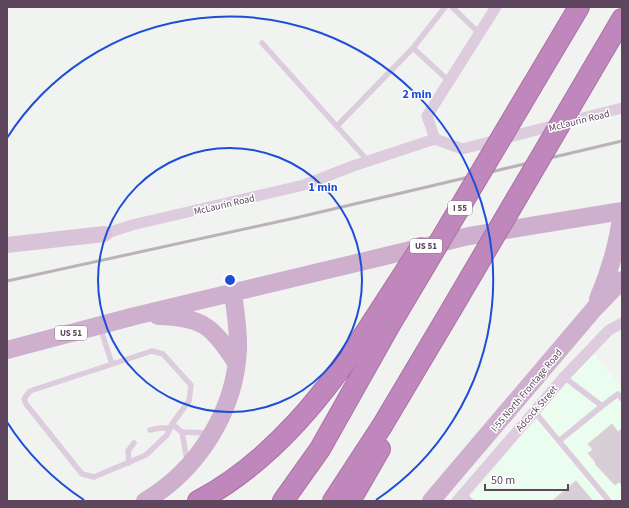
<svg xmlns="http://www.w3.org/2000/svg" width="629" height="508" font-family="'Source Sans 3',sans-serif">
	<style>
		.commercial { fill: #eafdef }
		.building { fill: #d8cfd6; stroke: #dcd4da }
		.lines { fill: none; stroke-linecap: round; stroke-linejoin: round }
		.highway-casing { stroke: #ac72a7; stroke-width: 22 }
		.lane { stroke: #dcd; stroke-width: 5.5 }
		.street { stroke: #dcd; stroke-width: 11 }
		.secondary { stroke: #d9c3d8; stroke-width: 16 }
		.primary { stroke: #cfafce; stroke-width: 18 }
		.highway { stroke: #c087bc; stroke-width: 20 }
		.rail { stroke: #bbb2b9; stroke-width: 3 }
		.highway-bridge-casing { stroke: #ac72a7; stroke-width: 22; stroke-linecap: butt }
		.highway-bridge { stroke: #c087bc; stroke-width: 20 }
		.ring { fill: none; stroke: #1d4ed8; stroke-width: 2 }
		.labels { text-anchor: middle; stroke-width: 3; stroke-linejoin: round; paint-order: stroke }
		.shield { fill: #fff; stroke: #8e7e8e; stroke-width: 1 }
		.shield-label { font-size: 9px; font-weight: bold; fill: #5e475e }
		.street-label { font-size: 10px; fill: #5e475e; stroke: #fff }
		.centre { fill: #1d4ed8; stroke: #fff; stroke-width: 2 }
		.ring-label { font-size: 12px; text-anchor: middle; font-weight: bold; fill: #1d4ed8; stroke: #fff; stroke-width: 3; stroke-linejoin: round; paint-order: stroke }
	</style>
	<rect width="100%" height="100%" fill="#f1f3f0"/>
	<!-- commercial -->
	<path class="commercial" d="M 593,352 L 622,388 L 622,501 L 467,501 Z"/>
	<!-- building -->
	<path class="building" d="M 612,424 L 618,432 L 622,428 L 622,485 L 619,482 L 615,485 L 595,464 L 596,463 L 588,453 L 593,450 L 588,444 Z
		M 576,481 L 593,501 L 552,501 Z"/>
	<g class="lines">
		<!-- highway casing -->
		<g class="highway-casing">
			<path id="highway" d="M 592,70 L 622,19
				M 532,86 L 579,7
				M 198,501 C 273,461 328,391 373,321
				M 283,501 L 320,449 L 387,330
				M 333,501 L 382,426 L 451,310
				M 350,501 L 380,449"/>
		</g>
		<!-- lane -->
		<path class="lane" d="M 452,7 L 479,33
			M 262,43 L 368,161
			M 413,48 L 445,7
			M 337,126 L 413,48 L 449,81
			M 100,327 L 112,364
			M 152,351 L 163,354 L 191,385 L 189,401 L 172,424 L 167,435 L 146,455 L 94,477 L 82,474 L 26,404 L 24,399 L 30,391 Z
			M 602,406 L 618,394 L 622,399
			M 534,411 L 609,501
			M 172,424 L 182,432
			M 150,430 L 160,428 L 170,428
			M 559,441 L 602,406 L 564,377
			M 187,460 L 182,432 L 209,433
			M 129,463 L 128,451 L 134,443
			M 463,494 L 471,501"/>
		<!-- street -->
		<path class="street" d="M 496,7 L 427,116 L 435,139 L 462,149 L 622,108
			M 104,234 L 132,225 L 304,185 L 353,166 L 435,139
			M 457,501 L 564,377 L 609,330 L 622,323"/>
		<!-- secondary -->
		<path class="secondary" d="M 7,245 L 104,234"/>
		<!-- primary -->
		<path class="primary" d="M 598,299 C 611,269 618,244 622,211
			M 158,316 C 202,317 213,326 236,363
			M 7,350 L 135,316 L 469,236 L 622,211
			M 145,501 C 198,470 235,411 238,350 C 239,331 235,311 233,292
			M 431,501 L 594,309 L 622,280"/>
		<!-- highway -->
		<use href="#highway" class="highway"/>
		<!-- rail -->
		<path class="rail" d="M 7,281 L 295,218 L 622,141"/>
		<!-- highway-bridge casing -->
		<g class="highway-bridge-casing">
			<path id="highway-bridge" d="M 451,310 L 592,70
				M 373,321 L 421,247
				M 387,330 L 532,86"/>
		</g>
		<!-- highway-bridge -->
		<use href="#highway-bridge" class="highway-bridge"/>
	</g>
	<!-- distance rings -->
	<g class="ring">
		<circle cx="230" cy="280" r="132"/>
		<path d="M84 500A264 264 0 0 1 7 422M7 138A264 264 0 1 1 376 500"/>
	</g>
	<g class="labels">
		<!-- shield labels -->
		<g class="shield">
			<rect x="448" y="201" width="24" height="14" rx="3"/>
			<rect x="410" y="239" width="32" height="14" rx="3"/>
			<rect x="55" y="326" width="32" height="14" rx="3"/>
		</g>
		<g class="shield-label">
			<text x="460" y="211">I 55</text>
			<text x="426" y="249">US 51</text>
			<text x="71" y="336">US 51</text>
		</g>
		<!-- street labels -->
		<g class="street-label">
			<text transform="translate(579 120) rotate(-14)" y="4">McLaurin Road</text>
			<text transform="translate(224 204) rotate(-13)" y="4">McLaurin Road</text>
			<text transform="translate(526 390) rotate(-50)" y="4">I-55 North Frontage Road</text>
			<text transform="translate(536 408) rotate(-49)" y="4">Adcock Street</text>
		</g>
	</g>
	<circle cx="230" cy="280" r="6" class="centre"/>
	<g class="ring-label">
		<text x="417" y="98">2 min</text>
		<text x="323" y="191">1 min</text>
	</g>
	<!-- border -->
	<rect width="629" height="508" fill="none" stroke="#5e475e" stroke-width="16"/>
	<!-- scale -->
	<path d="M485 484v6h83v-6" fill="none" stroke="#5e475e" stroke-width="2"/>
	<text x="491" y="484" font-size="12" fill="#5e475e" stroke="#ffffff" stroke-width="3" paint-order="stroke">50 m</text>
</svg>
